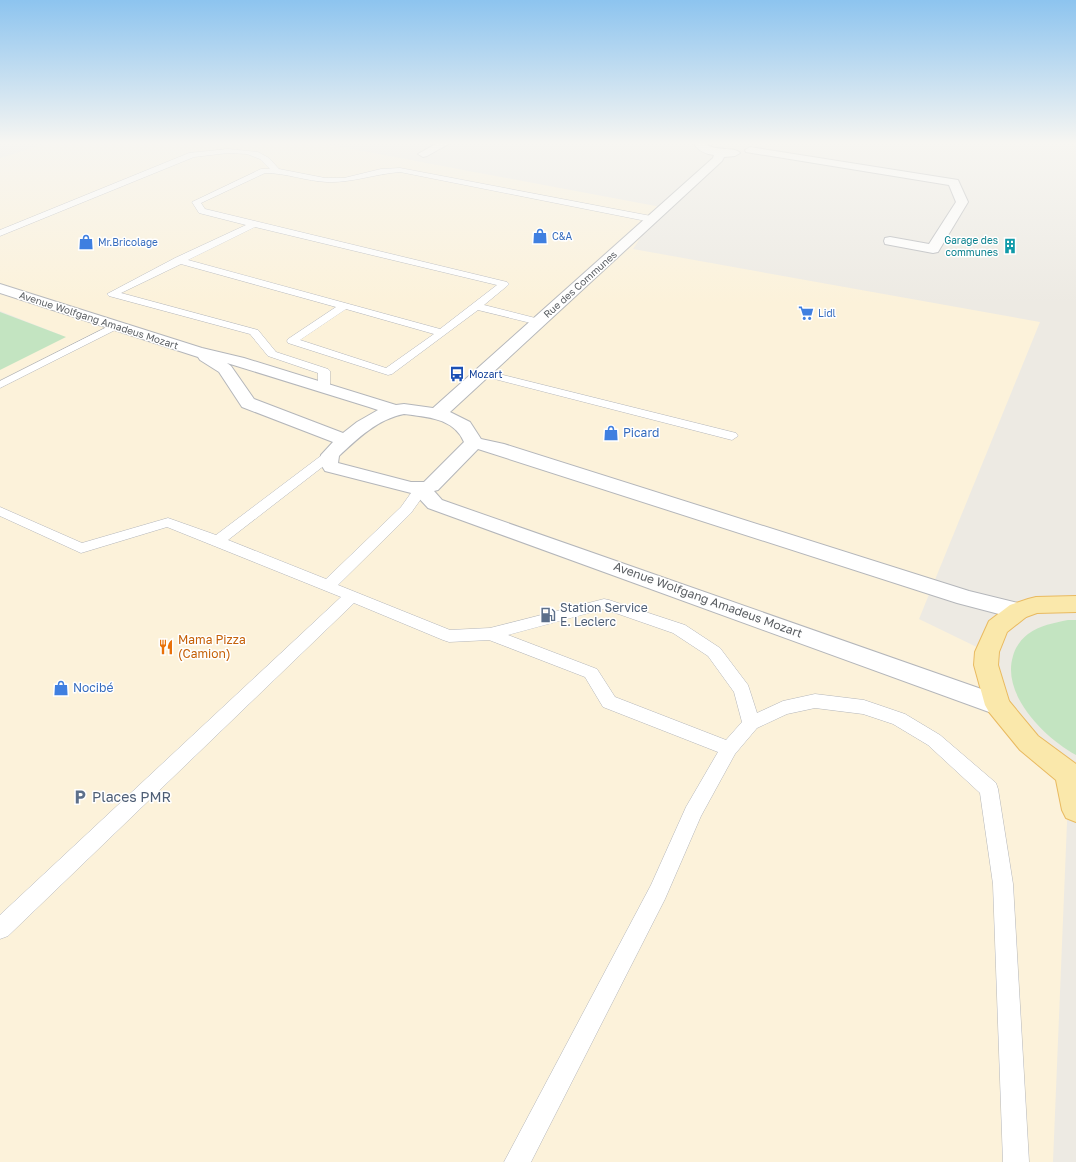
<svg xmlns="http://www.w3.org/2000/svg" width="1076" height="1162" font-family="'Golos Text',sans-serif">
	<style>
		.commercial { fill: #fcf2da }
		.green { fill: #c3e4c1 }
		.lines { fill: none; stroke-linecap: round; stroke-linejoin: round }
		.lane-casing { stroke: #b4b6ba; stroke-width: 1 }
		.street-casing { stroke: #b4b6ba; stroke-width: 2 }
		.primary-casing { stroke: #e9ba60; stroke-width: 2 }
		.lane { fill: #fff; fill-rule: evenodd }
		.street { fill: #fff; fill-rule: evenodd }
		.primary { fill: #fae8ab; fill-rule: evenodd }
		.labels { text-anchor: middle; stroke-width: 3; stroke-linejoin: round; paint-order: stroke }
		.far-shop-label { font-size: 10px; fill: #366cbe; stroke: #fff; text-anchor: start }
		.far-culture-label { font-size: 10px; fill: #0d838f; stroke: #fff; text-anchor: end }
		.far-street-label { font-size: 10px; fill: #5b5f63; stroke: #fff }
		.far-transit-label { font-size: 10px; fill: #164399; stroke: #fff; text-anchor: start }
		.shop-label { font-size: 12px; fill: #366cbe; stroke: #fff; text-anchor: start }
		.street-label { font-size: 12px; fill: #5b5f63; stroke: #fff }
		.service-label { font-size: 12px; fill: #4e5e75; stroke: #fff; text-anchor: start }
		.food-label { font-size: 12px; fill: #c56008; stroke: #fff; text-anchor: start }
		.near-service-label { font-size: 14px; fill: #4e5e75; stroke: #fff; text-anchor: start }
	</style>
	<rect width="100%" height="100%" fill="#edeae3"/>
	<!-- commercial -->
	<path class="commercial" d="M 51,142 L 315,142 L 661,207 L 633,249 L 1040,322 L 919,619 L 987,652 L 998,705 L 1069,774 L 1053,1162 L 0,1162 L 0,365 L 61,335 L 0,311 L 0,158 Z"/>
	<!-- green -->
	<path class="green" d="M 0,312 L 66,337 L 0,370 Z
		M 1068,620 L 1076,620 L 1076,755 C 1045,738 1001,695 1013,656 C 1015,648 1021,639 1028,634 C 1040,625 1054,623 1068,620 Z"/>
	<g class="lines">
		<!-- lane casing -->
		<g class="lane-casing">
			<path id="lane" d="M 228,149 L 258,152 L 269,158 L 279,169 L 325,178 L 344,178 L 381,169 L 400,168 L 651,216 L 655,219 L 651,222 L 400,172 C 375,174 351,183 327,182 C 306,181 286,173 265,173 L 201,203 L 205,209 L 507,282 L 509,284 L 507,286 L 484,305 L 543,320 L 544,322 L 539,325 L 478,310 L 392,374 L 388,375 L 288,343 L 287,341 L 288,339 L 336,307 L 181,264 L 121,293 L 258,330 L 276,352 L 328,369 L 330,371 L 330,387 L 324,390 L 318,387 L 318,373 L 268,356 L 250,334 L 109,296 L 107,294 L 175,258 L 246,225 L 199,213 L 192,202 L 261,169 L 270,169 L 260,159 L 247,154 L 228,153 L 194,157 L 0,236 L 0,230 L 189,153 ZM 255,227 L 497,285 L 440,329 L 188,260 ZM 346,309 L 434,334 L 386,368 L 300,340 Z
				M 117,322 L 122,325 L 121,327 L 0,388 L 0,381 Z
				M 483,370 L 736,433 L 738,436 L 732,440 L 479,375 L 477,373 L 479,371 Z
				M 330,451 L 336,455 L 334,458 L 228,540 L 326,579 L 401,507 L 416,486 L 426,486 L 428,489 L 411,513 L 338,585 L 450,630 L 490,628 L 604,599 L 609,600 L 685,625 L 720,648 L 748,685 L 757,713 L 783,701 L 815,694 L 864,700 L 905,714 L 940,735 L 996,783 L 998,789 L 1013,884 L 1029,1162 L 1003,1162 L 993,884 L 980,793 L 928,745 L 893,724 L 863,714 L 815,708 L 787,714 L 757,728 L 735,754 L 701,816 L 665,899 L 531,1162 L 504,1162 L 651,885 L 686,807 L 718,752 L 603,707 L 585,677 L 489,640 L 449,642 L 443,640 L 354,603 L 8,936 L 0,939 L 0,915 L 341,597 L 167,527 L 81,553 L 0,516 L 0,507 L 82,543 L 168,518 L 216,535 L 326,452 ZM 604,609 L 673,633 L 708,656 L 734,692 L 742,722 L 726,740 L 615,697 L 597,669 L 508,635 Z"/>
		</g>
		<!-- street casing -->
		<g class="street-casing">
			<path id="street" d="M 439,142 L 452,142 L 427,156 L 423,157 L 418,154 Z
				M 697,142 L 707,142 L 706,144 C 716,152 734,146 740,153 L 735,156 L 724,157 L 722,161 L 450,412 L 470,422 L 481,439 L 504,444 L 969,591 L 1026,605 L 1029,611 L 1026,617 L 1018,619 L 957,603 L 478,449 L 438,490 L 434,491 L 442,500 L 1007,698 L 1011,705 L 1007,712 L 998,715 L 989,712 L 428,508 L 415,494 L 325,471 L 320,463 L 321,455 L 333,442 L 242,407 L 219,372 L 200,360 L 198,357 L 0,293 L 0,284 L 202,348 L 244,358 L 396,405 L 404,404 L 433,408 L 713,158 L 714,155 C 706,154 700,152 695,145 ZM 227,363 L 369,407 L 378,410 L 357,422 L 343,433 L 254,399 L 231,366 ZM 404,414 C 427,417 454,418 464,442 L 424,482 L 411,482 L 338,463 L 339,456 C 358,438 378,419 404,414 Z
				M 750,147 L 958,180 L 968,202 L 938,252 L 933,253 L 885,244 L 884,241 L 885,238 L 890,237 L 929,244 L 956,202 L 949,185 L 746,152 L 745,150 Z"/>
		</g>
		<!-- primary casing -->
		<g class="primary-casing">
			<path id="primary" d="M 1076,596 L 1076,612 L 1037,613 L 1026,617 L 1007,632 L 999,652 L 998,665 L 1009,701 L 1038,736 L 1076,764 L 1076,822 L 1066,818 L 1062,810 L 1056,780 L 1020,750 L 989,712 L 985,705 L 974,665 L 975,652 L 989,621 L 1010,605 L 1028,599 L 1036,597 Z"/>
		</g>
		<!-- lane -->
		<use href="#lane" class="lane"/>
		<!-- street -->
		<use href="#street" class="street"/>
		<!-- primary -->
		<use href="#primary" class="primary"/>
	</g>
	<!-- sky -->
	<linearGradient id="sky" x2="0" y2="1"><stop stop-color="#8dc4ef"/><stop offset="0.47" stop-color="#f7f6f2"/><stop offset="1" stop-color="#f7f6f2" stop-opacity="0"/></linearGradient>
	<rect width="1076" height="304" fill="url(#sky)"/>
	<!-- icons -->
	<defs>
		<g id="shop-bare" transform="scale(1.2)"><path d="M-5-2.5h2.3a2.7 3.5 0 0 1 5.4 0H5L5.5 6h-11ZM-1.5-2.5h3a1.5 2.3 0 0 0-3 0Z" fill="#3f7fe0" stroke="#fff" stroke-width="2.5" paint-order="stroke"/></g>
		<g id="building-bare" transform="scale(1.2)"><path d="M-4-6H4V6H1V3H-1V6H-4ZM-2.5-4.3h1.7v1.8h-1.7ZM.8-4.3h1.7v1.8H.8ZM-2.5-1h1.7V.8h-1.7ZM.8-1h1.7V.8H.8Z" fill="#0f9aa8" stroke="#fff" stroke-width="2.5" paint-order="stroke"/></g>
		<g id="supermarket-bare" transform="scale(1.2)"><path d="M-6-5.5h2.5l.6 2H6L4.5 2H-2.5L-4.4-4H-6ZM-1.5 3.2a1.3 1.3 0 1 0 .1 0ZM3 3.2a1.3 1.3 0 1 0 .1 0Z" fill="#3f7fe0" stroke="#fff" stroke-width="2.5" paint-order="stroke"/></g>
		<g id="bus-bare" transform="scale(1.2)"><path d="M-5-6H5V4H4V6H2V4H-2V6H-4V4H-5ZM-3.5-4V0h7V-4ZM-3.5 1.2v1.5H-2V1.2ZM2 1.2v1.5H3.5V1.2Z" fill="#1a4fb4" stroke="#fff" stroke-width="2.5" paint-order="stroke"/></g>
		<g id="fuel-bare" transform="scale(1.2)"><path d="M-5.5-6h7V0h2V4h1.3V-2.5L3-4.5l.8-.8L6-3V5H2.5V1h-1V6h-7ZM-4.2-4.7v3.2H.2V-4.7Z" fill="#5c6f8a" stroke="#fff" stroke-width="2.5" paint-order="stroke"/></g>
		<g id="restaurant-bare" transform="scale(1.2)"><path d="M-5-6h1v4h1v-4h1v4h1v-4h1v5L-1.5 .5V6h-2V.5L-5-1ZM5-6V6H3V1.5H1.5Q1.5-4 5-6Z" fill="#e8710a" stroke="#fff" stroke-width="2.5" paint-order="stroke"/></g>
		<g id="parking-bare" transform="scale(1.2)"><path d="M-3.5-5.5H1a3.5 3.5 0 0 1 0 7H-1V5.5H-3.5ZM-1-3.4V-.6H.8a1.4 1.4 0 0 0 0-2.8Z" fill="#5c6f8a" stroke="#fff" stroke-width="2.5" paint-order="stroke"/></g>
	</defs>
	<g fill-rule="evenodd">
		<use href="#shop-bare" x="540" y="236"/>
		<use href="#shop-bare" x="86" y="242"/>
		<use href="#building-bare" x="1010" y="246"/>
		<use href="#supermarket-bare" x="806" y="313"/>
		<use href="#bus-bare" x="457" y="374"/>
		<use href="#shop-bare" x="611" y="433"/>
		<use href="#fuel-bare" x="548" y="615"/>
		<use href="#restaurant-bare" x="166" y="647"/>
		<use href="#shop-bare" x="61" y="688"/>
		<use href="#parking-bare" x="80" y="797"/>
	</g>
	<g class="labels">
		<!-- far-shop labels -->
		<g class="far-shop-label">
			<text x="552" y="240">C&amp;A</text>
			<text x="98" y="246">Mr.Bricolage</text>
			<text x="818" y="317">Lidl</text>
		</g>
		<!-- far-culture labels -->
		<g class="far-culture-label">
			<text x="998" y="244">Garage des<tspan x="998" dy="12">communes</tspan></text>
		</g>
		<!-- far-street labels -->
		<g class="far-street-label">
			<text transform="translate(580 284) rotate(-42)" y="4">Rue des Communes</text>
			<text transform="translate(99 320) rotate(18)" y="4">Avenue Wolfgang Amadeus Mozart</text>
		</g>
		<!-- far-transit labels -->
		<g class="far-transit-label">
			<text x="469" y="378">Mozart</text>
		</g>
		<!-- shop labels -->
		<g class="shop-label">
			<text x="623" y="437">Picard</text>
			<text x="73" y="692">Nocibé</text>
		</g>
		<!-- street labels -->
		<g class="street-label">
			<text transform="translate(708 600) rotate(20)" y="4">Avenue Wolfgang Amadeus Mozart</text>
		</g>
		<!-- service labels -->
		<g class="service-label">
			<text x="560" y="612">Station Service<tspan x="560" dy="14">E. Leclerc</tspan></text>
		</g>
		<!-- food labels -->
		<g class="food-label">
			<text x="178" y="644">Mama Pizza<tspan x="178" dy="14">(Camion)</tspan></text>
		</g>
		<!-- near-service labels -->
		<g class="near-service-label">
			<text x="92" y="802">Places PMR</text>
		</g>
	</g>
</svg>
